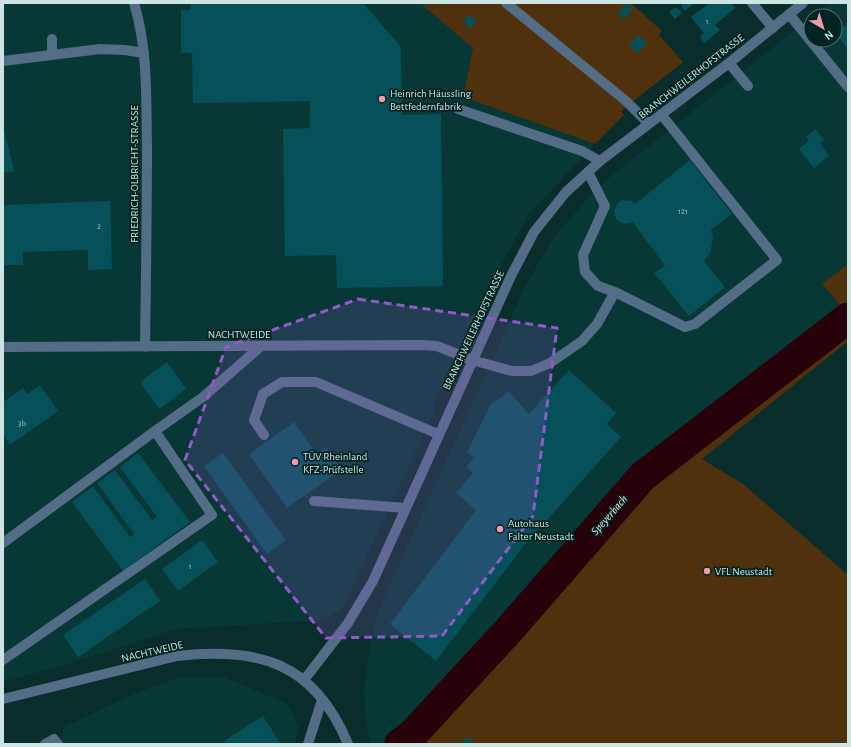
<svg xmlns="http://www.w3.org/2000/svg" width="851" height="747" font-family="'Alegreya Sans',sans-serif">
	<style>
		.built { fill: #073835 }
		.green { fill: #4f320d }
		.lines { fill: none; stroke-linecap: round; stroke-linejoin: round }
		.river { stroke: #27020b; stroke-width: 31 }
		.building { fill: #065059 }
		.minor { stroke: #546d86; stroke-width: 10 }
		.marked { fill: #905ac8; fill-opacity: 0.2; stroke: #905ac8; stroke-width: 3; stroke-dasharray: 8 5; stroke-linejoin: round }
		.poi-dot { fill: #f39aa9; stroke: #002421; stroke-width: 1.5 }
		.labels { text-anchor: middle; stroke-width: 3.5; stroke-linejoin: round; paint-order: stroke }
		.number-label { font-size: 9px; fill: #9bc0c0 }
		.street-label { font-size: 11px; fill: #cde5e2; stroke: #002421 }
		.poi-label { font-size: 11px; fill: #cde5e2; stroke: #002421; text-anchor: start }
		.water-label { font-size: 12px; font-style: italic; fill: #f2d9dc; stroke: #002421 }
	</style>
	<rect width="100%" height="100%" fill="#082d2b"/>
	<!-- built -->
	<path class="built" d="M 3,3 L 420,3 L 473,48 L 463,97 L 595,144 L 528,215 L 473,318 L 457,367 L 436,397 L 433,414 L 343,607 L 325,620 L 176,629 L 72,663 L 3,682 Z
		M 829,3 L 848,3 L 848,264 L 823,284 L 841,306 L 643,466 L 404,728 L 381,744 L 370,744 L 367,730 L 364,692 L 370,647 L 378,611 L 526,285 L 551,241 L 588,198 L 609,178 L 811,17 L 811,40 L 835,40 L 835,16 L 813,16 Z
		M 180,677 L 224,677 L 288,704 L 298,727 L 295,744 L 60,744 L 64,727 L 134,694 Z"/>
	<!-- green -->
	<path class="green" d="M 420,3 L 631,3 L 662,31 L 659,35 L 683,62 L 621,111 L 624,115 L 595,144 L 463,97 L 473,48 Z
		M 848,264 L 848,341 L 702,459 L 743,484 L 848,575 L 848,744 L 382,744 L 404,728 L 643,466 L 841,306 L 822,284 Z"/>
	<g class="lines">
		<!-- river -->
		<path class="river" d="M 400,744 L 412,735 L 508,631 L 643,476 L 848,318"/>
	</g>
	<!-- building -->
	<path class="building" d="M 191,3 L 363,3 L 401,47 L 402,115 L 441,114 L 443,286 L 337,288 L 336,255 L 285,256 L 283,129 L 310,128 L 310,101 L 193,103 L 192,53 L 181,53 L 181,10 L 191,10 Z
		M 626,3 L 633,9 L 624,19 L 618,14 Z
		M 684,3 L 694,3 L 685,11 L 681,6 Z
		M 709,3 L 731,3 L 735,8 L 715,25 L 720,30 L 704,43 L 700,37 L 704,33 L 691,17 Z
		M 676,7 L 682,13 L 675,19 L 669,12 Z
		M 469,15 L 477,21 L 471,28 L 463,21 Z
		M 848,23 L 848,49 L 835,33 Z
		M 638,35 L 647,42 L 638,53 L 629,46 Z
		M 3,125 L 14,171 L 3,173 Z
		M 816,129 L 824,140 L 820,143 L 829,156 L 814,168 L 799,149 L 809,141 L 806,137 Z
		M 690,160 L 732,214 L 711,230 L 713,237 L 712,244 L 710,253 L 704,261 L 725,287 L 689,316 L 654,273 L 665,266 L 633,222 L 624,224 L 620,222 L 616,219 L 614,211 L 618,203 L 622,200 L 632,201 L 635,204 Z
		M 110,201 L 112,269 L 88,270 L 88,250 L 23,252 L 23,265 L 3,265 L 3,205 Z
		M 167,362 L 186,389 L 159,409 L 140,382 Z
		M 569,370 L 616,413 L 607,424 L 621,437 L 522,548 L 436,661 L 390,624 L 476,510 L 456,493 L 473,473 L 466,467 L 474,458 L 467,452 L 491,404 L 509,392 L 529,414 Z
		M 40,385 L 58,411 L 10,445 L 3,435 L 3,402 L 23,388 L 27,394 Z
		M 294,422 L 316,454 L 326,447 L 342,469 L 287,508 L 249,454 Z
		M 138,453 L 190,522 L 123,571 L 72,502 L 93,486 L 130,537 L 134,534 L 97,483 L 115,470 L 152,520 L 157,517 L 120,467 Z
		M 223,453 L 286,540 L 267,554 L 204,466 Z
		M 202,540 L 218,562 L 178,591 L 162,569 Z
		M 145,579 L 160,601 L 78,657 L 63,635 Z
		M 263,716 L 281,744 L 226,744 L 224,741 Z
		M 467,737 L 474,744 L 460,744 Z"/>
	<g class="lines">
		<!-- minor -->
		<path class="minor" d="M 134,3 C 148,49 146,98 147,145 C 147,212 146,279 145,347
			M 506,3 L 626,101 L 649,124
			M 752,3 L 773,28
			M 789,14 L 848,87
			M 52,55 L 52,39
			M 3,61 L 100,49 L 125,50 L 144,53
			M 729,63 L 748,86
			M 458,109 L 582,151 L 600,161
			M 588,172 L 605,206 L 583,255 L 585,272 L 598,286 L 615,292 L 685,327 L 695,324 L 777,260 L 661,114
			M 3,347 L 421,345 L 437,346 L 472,360 L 512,371 L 531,371 L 550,363 L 582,341 L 597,324 L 615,292
			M 264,435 L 254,420 L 263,394 L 282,382 L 316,382 L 438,434
			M 314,501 L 406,508
			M 3,543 L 155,431 L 203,397 L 260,347
			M 3,660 L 212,515 L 155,431
			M 304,680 L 348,623 L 373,581 L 511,276 L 534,232 L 566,192 L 600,161 L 729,63 L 803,3
			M 3,699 L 177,656 C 259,647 314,662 348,744
			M 45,744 L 54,739 L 58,744
			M 308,744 L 322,700"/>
	</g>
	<!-- marked area -->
	<path class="marked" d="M 358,299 L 557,328 L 533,516 L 442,636 L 326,638 L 185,460 L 226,347 Z"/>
	<!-- markers -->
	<g class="poi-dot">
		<circle cx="382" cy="99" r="4"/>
		<circle cx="295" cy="462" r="4"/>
		<circle cx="500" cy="529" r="4"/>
		<circle cx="707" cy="571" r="4"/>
	</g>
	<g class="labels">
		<!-- number labels -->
		<g class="number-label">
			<text x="707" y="24">1</text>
			<text x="683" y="214">121</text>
			<text x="99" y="229">2</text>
			<text x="22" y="426">3b</text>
			<text x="190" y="569">1</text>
		</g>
		<!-- street labels -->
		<g class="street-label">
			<text transform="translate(691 76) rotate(-38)" y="4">BRANCHWEILERHOFSTRASSE</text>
			<text transform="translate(134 174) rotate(-90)" y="4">FRIEDRICH-OLBRICHT-STRASSE</text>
			<text transform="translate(473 330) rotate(-65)" y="4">BRANCHWEILERHOFSTRASSE</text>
			<text x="239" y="338">NACHTWEIDE</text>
			<text transform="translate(152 651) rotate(-13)" y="4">NACHTWEIDE</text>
		</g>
		<!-- poi labels -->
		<g class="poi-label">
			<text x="390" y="97">Heinrich Häussling<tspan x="390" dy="13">Bettfedernfabrik</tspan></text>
			<text x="303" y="460">TÜV Rheinland<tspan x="303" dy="13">KFZ-Prüfstelle</tspan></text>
			<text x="508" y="527">Autohaus<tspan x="508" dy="13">Falter Neustadt</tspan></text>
			<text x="715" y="575">VFL Neustadt</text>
		</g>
		<!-- water labels -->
		<g class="water-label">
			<text transform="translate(609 515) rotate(-49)" y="4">Speyerbach</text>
		</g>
	</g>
	<!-- border -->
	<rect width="851" height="747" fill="none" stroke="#cde5e2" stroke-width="8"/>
	<!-- north arrow -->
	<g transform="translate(823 28) rotate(142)"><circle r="19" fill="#002421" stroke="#52716e"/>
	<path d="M0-3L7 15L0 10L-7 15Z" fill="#f39aa9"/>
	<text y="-6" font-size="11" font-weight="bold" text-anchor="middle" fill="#cde5e2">N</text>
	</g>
</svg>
